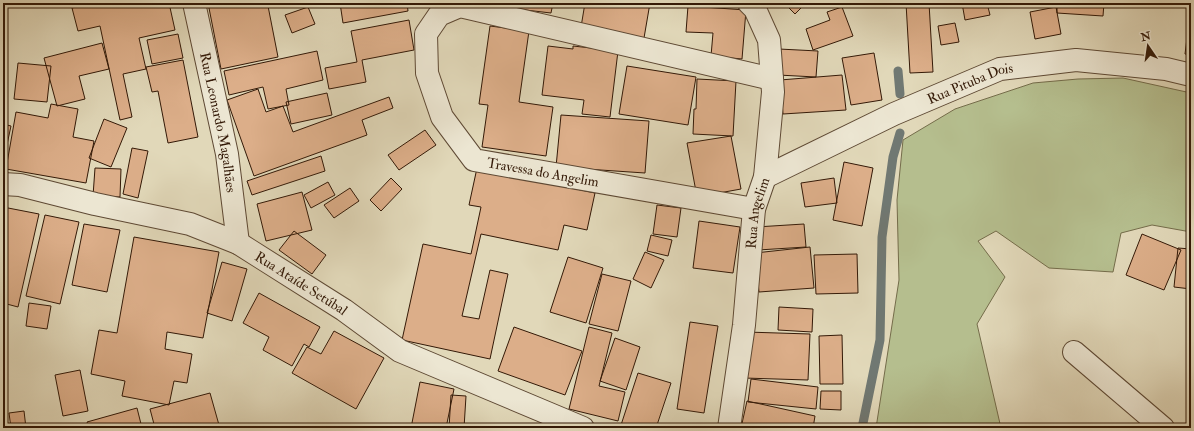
<svg xmlns="http://www.w3.org/2000/svg" width="1194" height="431" font-family="'IM FELL Double Pica',serif">
	<style>
		.green { fill: #b5be8e; stroke: #746c4a }
		.lines { fill: none; stroke-linecap: round; stroke-linejoin: round }
		.stream { stroke: #707872; stroke-width: 9 }
		.building { fill: #dcae89; stroke: #331907 }
		.street-casing { stroke: #5e4934; stroke-width: 24 }
		.street { stroke: #ece6d2; stroke-width: 22 }
		.labels { text-anchor: middle; stroke-width: 4; stroke-linejoin: round; paint-order: stroke }
		.street-label { font-size: 14px; fill: #331907; stroke: #ece6d2 }
	</style>
	<rect width="100%" height="100%" fill="#e1d8b9"/>
	<filter id="stains"><feTurbulence type="fractalNoise" baseFrequency=".005" numOctaves="4"/><feColorMatrix values="0 0 0 0 .2 0 0 0 0 .09 0 0 0 0 .02 0 0 0 .5 -.17"/></filter>
	<radialGradient id="worn" r=".72"><stop offset=".6" stop-color="#630" stop-opacity="0"/><stop offset="1" stop-color="#630" stop-opacity=".3"/></radialGradient>
	<!-- green -->
	<path class="green" d="M 1123,78 L 1191,93 L 1191,232 L 1152,225 L 1121,233 L 1113,272 L 1049,268 L 996,231 L 978,241 L 1005,277 L 977,324 L 1001,428 L 876,428 L 899,280 L 897,200 L 903,140 L 955,109 L 1033,83 L 1078,79 Z"/>
	<g class="lines">
		<!-- stream -->
		<path class="stream" d="M 898,71 L 900,94
			M 862,428 L 880,340 L 882,237 L 893,157 L 900,133"/>
	</g>
	<!-- building -->
	<path class="building" d="M 93,3 L 169,3 L 175,30 L 139,38 L 146,69 L 123,74 L 132,117 L 120,120 L 100,26 L 78,31 L 72,8 Z
		M 208,3 L 279,3 L 268,6 L 278,57 L 221,69 Z
		M 340,3 L 407,3 L 408,11 L 343,23 Z
		M 518,3 L 553,3 L 551,13 L 517,9 Z
		M 585,3 L 650,3 L 644,38 L 581,27 Z
		M 784,3 L 806,3 L 795,14 Z
		M 906,3 L 929,3 L 933,72 L 910,73 Z
		M 962,3 L 987,3 L 990,15 L 965,20 Z
		M 1024,3 L 1043,3 L 1044,5 L 1024,5 Z
		M 1057,3 L 1104,3 L 1103,16 L 1057,13 Z
		M 688,6 L 746,10 L 742,59 L 711,56 L 713,33 L 686,32 Z
		M 1191,6 L 1191,55 L 1185,54 Z
		M 308,7 L 315,24 L 292,33 L 285,15 Z
		M 842,7 L 853,36 L 813,50 L 806,29 L 830,20 L 827,12 Z
		M 1056,7 L 1061,34 L 1035,39 L 1030,12 Z
		M 409,20 L 414,50 L 362,60 L 366,82 L 329,89 L 325,68 L 357,62 L 351,31 Z
		M 955,23 L 959,42 L 941,45 L 938,26 Z
		M 490,26 L 529,31 L 519,102 L 553,107 L 546,156 L 482,147 L 488,105 L 479,104 Z
		M 178,34 L 183,58 L 152,64 L 147,40 Z
		M 102,43 L 109,69 L 79,76 L 85,99 L 57,106 L 44,58 Z
		M 548,46 L 573,49 L 573,46 L 618,51 L 610,117 L 582,114 L 584,100 L 542,95 Z
		M 779,49 L 818,51 L 816,77 L 778,75 Z
		M 317,51 L 323,80 L 286,89 L 289,105 L 268,109 L 263,87 L 229,95 L 224,71 Z
		M 874,53 L 882,100 L 851,105 L 842,58 Z
		M 183,60 L 198,137 L 168,143 L 158,91 L 152,92 L 146,67 Z
		M 18,63 L 51,66 L 47,102 L 14,99 Z
		M 627,66 L 696,77 L 688,125 L 619,114 Z
		M 842,75 L 846,110 L 783,114 L 780,80 Z
		M 697,79 L 736,81 L 733,136 L 693,134 L 694,109 L 696,109 Z
		M 258,89 L 266,112 L 283,106 L 293,132 L 389,97 L 393,108 L 362,120 L 367,135 L 254,176 L 227,100 Z
		M 327,93 L 332,115 L 291,124 L 286,102 Z
		M 51,104 L 78,109 L 73,137 L 94,141 L 86,183 L 6,169 L 16,112 L 48,118 Z
		M 561,115 L 649,121 L 645,173 L 556,167 Z
		M 104,119 L 127,128 L 111,167 L 89,158 Z
		M 3,124 L 11,126 L 3,163 Z
		M 425,130 L 436,145 L 399,170 L 388,155 Z
		M 731,136 L 741,189 L 697,197 L 687,143 Z
		M 132,148 L 148,151 L 138,198 L 123,194 Z
		M 321,156 L 325,171 L 252,195 L 247,181 Z
		M 844,162 L 873,168 L 862,226 L 833,220 Z
		M 95,168 L 121,169 L 120,197 L 93,196 Z
		M 477,168 L 595,193 L 587,230 L 564,225 L 558,250 L 481,234 L 462,316 L 479,319 L 490,270 L 508,274 L 490,359 L 402,340 L 423,244 L 471,254 L 481,207 L 469,205 Z
		M 391,178 L 402,189 L 381,211 L 370,200 Z
		M 834,178 L 837,203 L 805,207 L 801,183 Z
		M 328,182 L 335,195 L 311,208 L 304,195 Z
		M 350,188 L 359,201 L 334,218 L 324,205 Z
		M 302,192 L 312,230 L 266,241 L 257,204 Z
		M 657,205 L 681,208 L 677,237 L 653,234 Z
		M 3,207 L 39,214 L 18,307 L 3,303 Z
		M 45,215 L 79,222 L 60,304 L 26,296 Z
		M 699,221 L 740,227 L 733,273 L 693,268 Z
		M 84,224 L 120,230 L 107,292 L 72,285 Z
		M 804,224 L 806,247 L 758,250 L 756,227 Z
		M 294,231 L 326,255 L 312,274 L 279,250 Z
		M 1142,234 L 1181,250 L 1164,290 L 1126,275 Z
		M 651,235 L 672,240 L 668,256 L 647,251 Z
		M 134,237 L 219,252 L 203,338 L 167,332 L 165,349 L 192,354 L 187,383 L 174,381 L 169,405 L 122,396 L 125,381 L 91,374 L 99,330 L 117,333 Z
		M 810,247 L 814,288 L 759,292 L 755,253 Z
		M 1178,248 L 1191,249 L 1191,289 L 1174,287 Z
		M 645,252 L 664,260 L 651,288 L 633,279 Z
		M 857,254 L 858,293 L 816,294 L 814,255 Z
		M 568,257 L 603,268 L 586,323 L 550,312 Z
		M 222,262 L 247,269 L 232,321 L 207,313 Z
		M 602,274 L 631,281 L 618,331 L 589,324 Z
		M 259,293 L 320,327 L 309,347 L 304,344 L 292,366 L 263,350 L 269,337 L 243,323 Z
		M 29,303 L 51,306 L 47,329 L 26,326 Z
		M 779,307 L 813,309 L 812,332 L 778,330 Z
		M 690,322 L 718,326 L 704,413 L 677,409 Z
		M 514,327 L 582,351 L 565,395 L 498,371 Z
		M 589,327 L 612,333 L 599,386 L 625,392 L 618,421 L 569,409 Z
		M 334,331 L 384,358 L 356,409 L 292,373 L 307,347 L 321,354 Z
		M 746,332 L 810,334 L 808,380 L 744,378 Z
		M 842,335 L 843,384 L 820,384 L 819,336 Z
		M 615,338 L 640,347 L 626,390 L 600,381 Z
		M 80,370 L 88,411 L 63,416 L 55,375 Z
		M 638,373 L 671,383 L 656,428 L 629,428 L 621,425 Z
		M 751,379 L 818,387 L 816,409 L 748,402 Z
		M 420,382 L 454,389 L 446,428 L 411,428 Z
		M 821,391 L 841,391 L 841,410 L 820,409 Z
		M 210,393 L 219,425 L 209,428 L 155,428 L 150,409 Z
		M 451,395 L 466,396 L 464,428 L 449,428 Z
		M 747,401 L 815,416 L 813,428 L 741,428 Z
		M 137,408 L 142,428 L 89,428 L 87,422 Z
		M 24,411 L 26,428 L 11,428 L 9,413 Z"/>
	<g class="lines">
		<!-- street casing -->
		<g class="street-casing">
			<g id="street">
				<path id="s1" d="M 194,3 L 227,154 L 238,243"/>
				<path id="s2" d="M 765,177 L 894,114 L 1000,69 L 1076,60 L 1166,69 L 1191,75"/>
				<path id="s3" d="M 3,184 L 20,185 L 95,204 L 190,224 L 238,243 L 344,310 L 400,351 L 583,428"/>
				<path d="M 754,209 L 474,160 L 442,117 L 427,73 L 426,34 L 439,15 L 460,6 L 772,79"/>
				<path d="M 1074,352 L 1163,428"/>
				<path id="s4" d="M 729,428 L 744,325 L 754,209 L 765,177 L 773,92 L 769,40 L 755,9 L 749,3"/>
			</g>
		</g>
		<!-- street -->
		<use href="#street" class="street"/>
	</g>
	<g class="labels">
		<!-- street labels -->
		<g class="street-label">
			<text dy="5" stroke="none"><textPath href="#s2" startOffset="226">Rua Pituba Dois</textPath></text>
			<text dy="5" stroke="none"><textPath href="#s1" startOffset="122">Rua Leonardo Magalhães</textPath></text>
			<text transform="translate(543 172) rotate(10)" y="5">Travessa do Angelim</text>
			<text dy="5" stroke="none"><textPath href="#s4" startOffset="217">Rua Angelim</textPath></text>
			<text dy="5" stroke="none"><textPath href="#s3" startOffset="318">Rua Ataíde Setúbal</textPath></text>
		</g>
	</g>
	<!-- margin -->
	<rect width="1194" height="431" fill="none" stroke="#e1d8b9" stroke-width="16"/>
	<rect x="4" y="4" width="1186" height="423" fill="none" stroke="#331907" stroke-width="2"/>
	<rect x="8" y="8" width="1178" height="415" fill="none" stroke="#331907"/>
	<!-- north arrow -->
	<g transform="translate(1148 46) rotate(347)" stroke="#ece6d2" stroke-width="3" paint-order="stroke">
	<path d="M0-3L7 15L0 10L-7 15Z" fill="#331907"/>
	<text y="-6" font-size="11" font-weight="bold" text-anchor="middle" fill="#331907">N</text>
	</g>
	<rect width="100%" height="100%" filter="url(#stains)"/>
	<rect width="100%" height="100%" fill="url(#worn)"/>
</svg>
